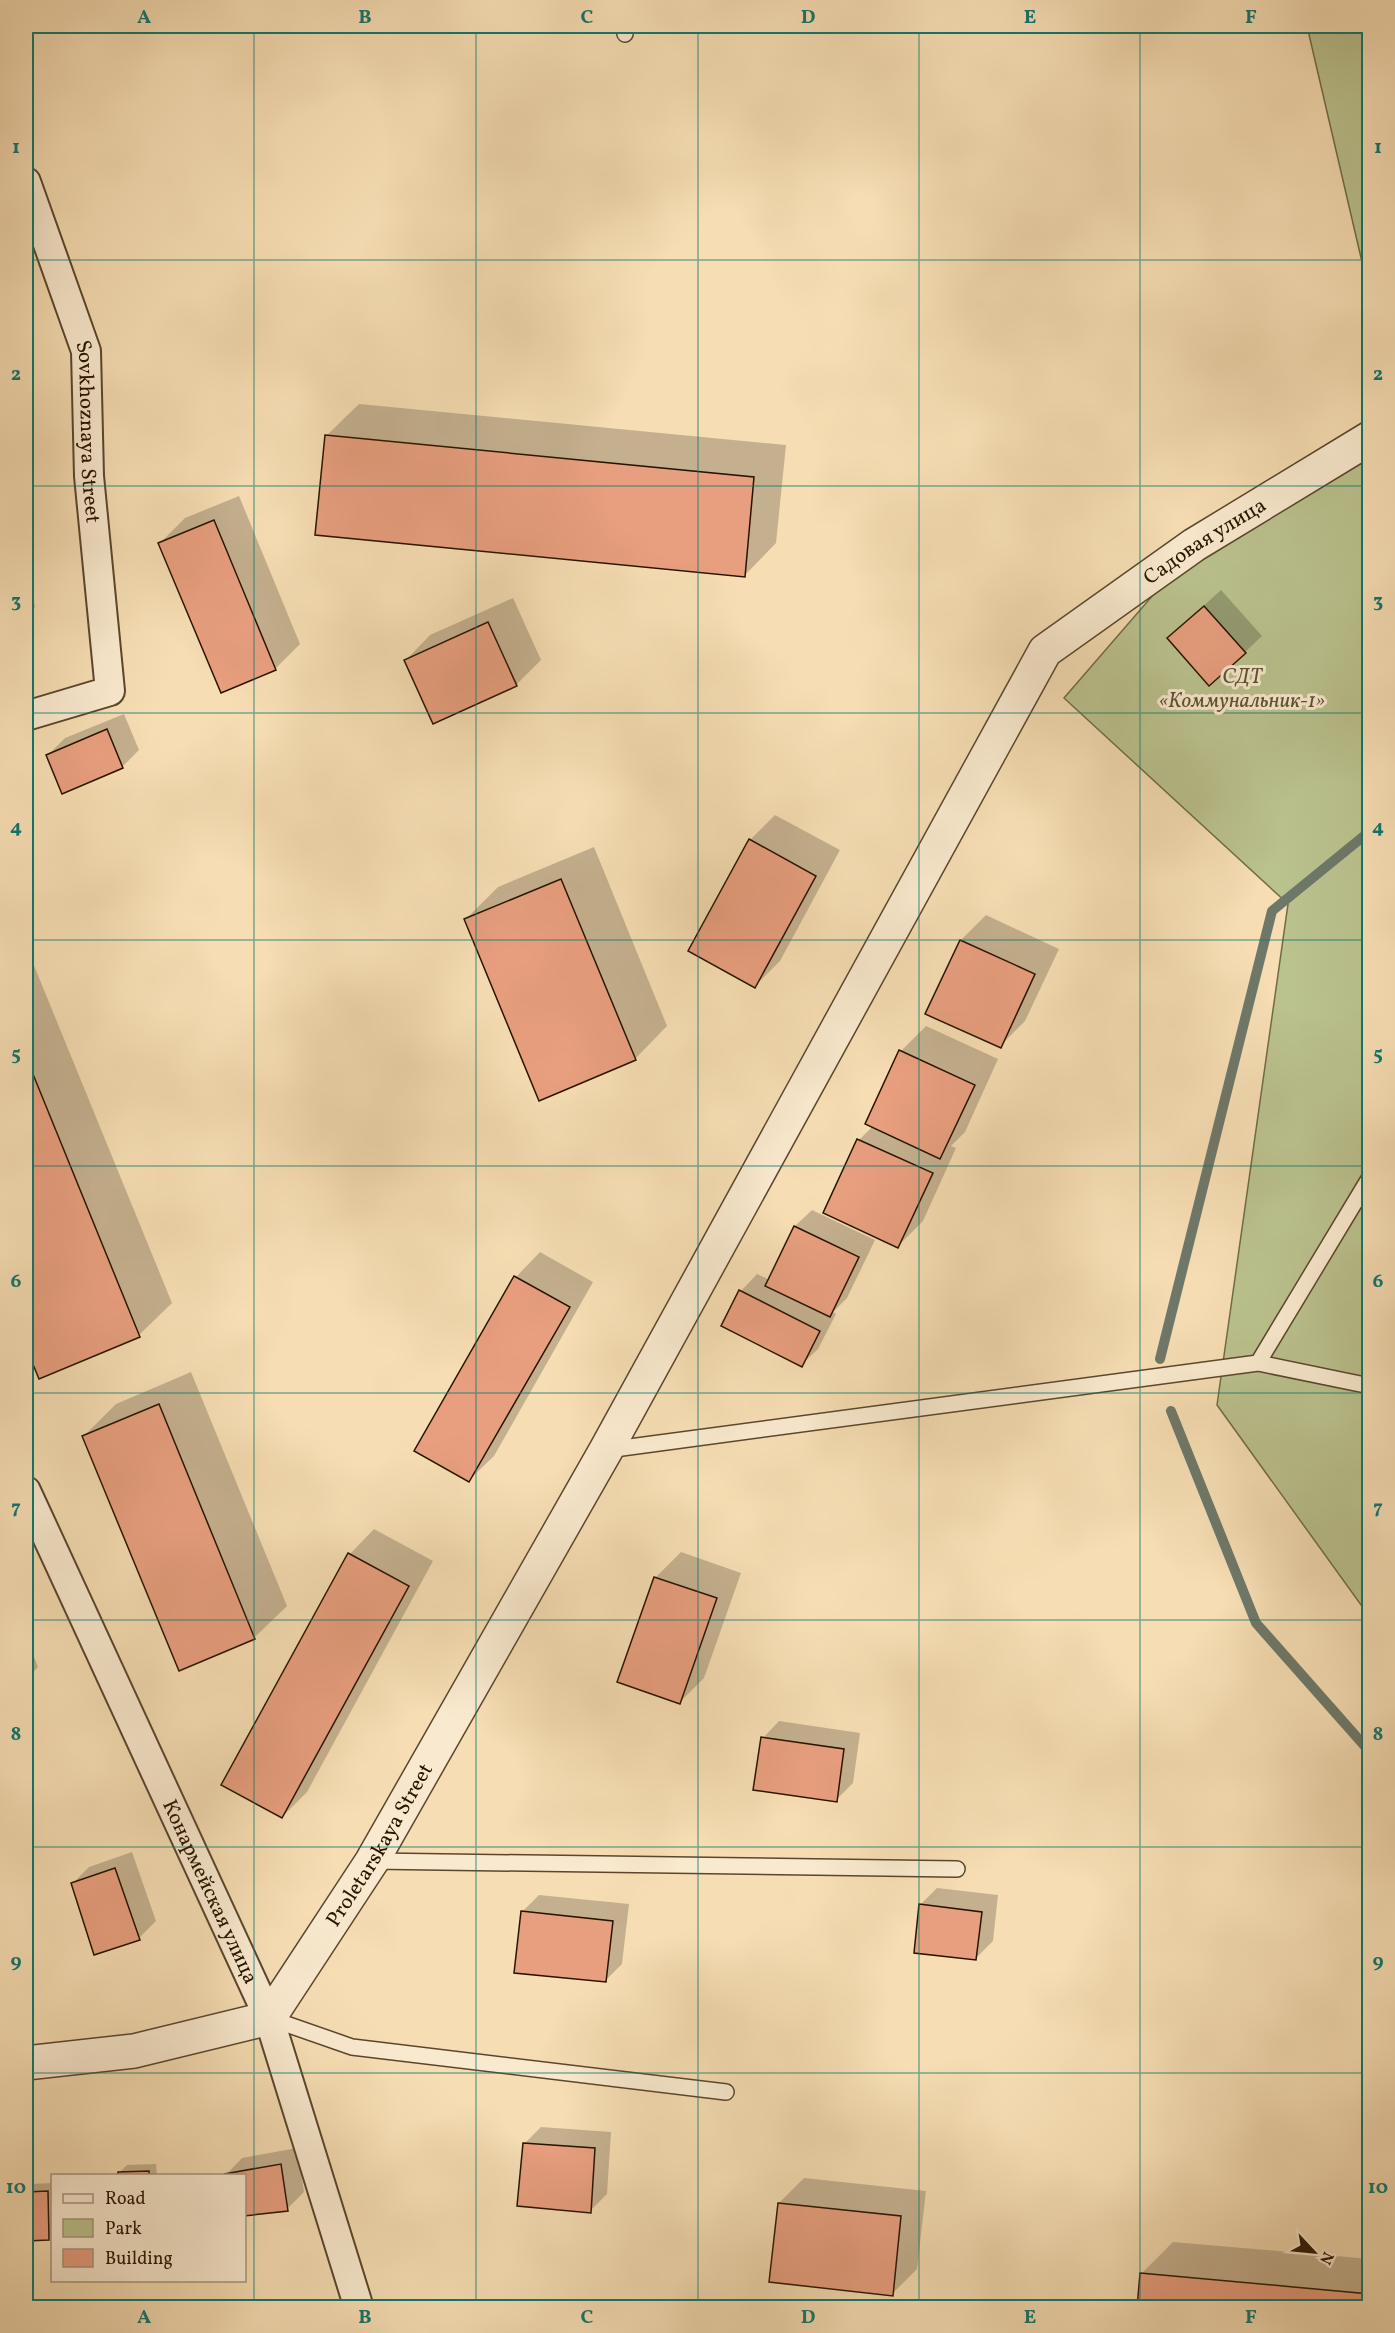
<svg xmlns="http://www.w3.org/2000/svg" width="1395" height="2333" font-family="Vollkorn,serif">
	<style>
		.green { fill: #bac28e; stroke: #706b47; stroke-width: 1.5 }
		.shadow { fill: #0003 }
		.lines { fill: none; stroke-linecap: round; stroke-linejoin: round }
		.stream { stroke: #6e7869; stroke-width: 10 }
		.building { fill: #e89f7f; stroke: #271400; stroke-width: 1.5 }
		.service-casing { stroke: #5b462d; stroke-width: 18 }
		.minor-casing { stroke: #5b462d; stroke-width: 32 }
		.tertiary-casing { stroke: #5b462d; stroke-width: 36 }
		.service { stroke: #f9e9ce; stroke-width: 15 }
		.minor { stroke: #f9e9ce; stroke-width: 28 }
		.tertiary { stroke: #f9e9ce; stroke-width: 33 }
		.grid { fill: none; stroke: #0f766e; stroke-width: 1.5; stroke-opacity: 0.55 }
		.labels { text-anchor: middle; stroke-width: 6; stroke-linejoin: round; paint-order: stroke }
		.street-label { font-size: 21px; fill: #271400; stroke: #f9e9ce }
		.park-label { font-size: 21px; font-style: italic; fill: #5a5132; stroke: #f9e9ce }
		.neatline { fill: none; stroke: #0f766e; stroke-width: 2 }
		.grid-label { font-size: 20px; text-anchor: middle; font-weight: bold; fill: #0f766e }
	</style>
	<rect width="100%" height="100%" fill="#f6ddb3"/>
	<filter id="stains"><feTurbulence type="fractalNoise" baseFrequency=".00333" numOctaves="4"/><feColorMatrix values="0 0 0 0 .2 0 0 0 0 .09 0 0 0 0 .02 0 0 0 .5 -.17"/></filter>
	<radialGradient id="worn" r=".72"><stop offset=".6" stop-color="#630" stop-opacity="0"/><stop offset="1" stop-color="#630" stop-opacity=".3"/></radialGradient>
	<!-- green -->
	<path class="green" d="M 1307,26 L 1369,26 L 1369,292 Z
		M 1369,456 L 1369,1616 L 1217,1405 L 1288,904 L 1064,698 L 1166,580 Z"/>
	<!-- shadow -->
	<path class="shadow" d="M 359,404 L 786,445 L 776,543 L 744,576 L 326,436 Z
		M 239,496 L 300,644 L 275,669 L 160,543 L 185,518 Z
		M 26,563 L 35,607 L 26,617 Z
		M 1221,590 L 1262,636 L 1245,652 L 1186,622 Z
		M 513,598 L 541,660 L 516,685 L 406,660 L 430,635 Z
		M 124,714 L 139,750 L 122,767 L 48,755 L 65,738 Z
		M 775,815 L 840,850 L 780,961 L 755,986 L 750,840 Z
		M 594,847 L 667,1026 L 635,1059 L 466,919 L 498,887 Z
		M 986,915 L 1059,949 L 1025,1021 L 1000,1046 L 961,940 Z
		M 26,946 L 172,1303 L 139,1335 L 40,1377 L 26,1343 Z
		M 926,1026 L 998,1059 L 965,1132 L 951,1146 L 956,1148 L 923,1221 L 898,1246 L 859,1140 L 873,1126 L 901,1051 Z
		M 812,1210 L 875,1240 L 847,1298 L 833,1312 L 836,1314 L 818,1349 L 801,1365 L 723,1325 L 741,1291 L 757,1274 L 770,1280 L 795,1226 Z
		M 540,1252 L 593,1282 L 494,1456 L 469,1480 L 416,1450 L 516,1277 Z
		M 191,1372 L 287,1606 L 254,1638 L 84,1436 L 116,1404 Z
		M 374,1529 L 433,1561 L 307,1792 L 282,1817 L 223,1785 L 350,1554 Z
		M 681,1552 L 741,1573 L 704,1678 L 679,1703 L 619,1682 L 656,1577 Z
		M 26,1636 L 38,1667 L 26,1680 Z
		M 779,1721 L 860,1733 L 853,1783 L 836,1800 L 763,1738 Z
		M 132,1852 L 156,1921 L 139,1938 L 72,1884 L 89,1867 Z
		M 937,1888 L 998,1895 L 993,1941 L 976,1958 L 920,1905 Z
		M 539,1895 L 629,1904 L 622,1964 L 606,1980 L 522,1912 Z
		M 541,2127 L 611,2132 L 607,2194 L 590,2211 L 524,2144 Z
		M 297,2148 L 304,2192 L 287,2209 L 244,2176 L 225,2176 L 242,2158 Z
		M 156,2164 L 157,2176 L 119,2176 L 119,2173 L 127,2165 Z
		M 804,2178 L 926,2191 L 917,2269 L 892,2294 L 779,2203 Z
		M 52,2183 L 52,2235 L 49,2239 L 26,2240 L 26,2189 L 31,2184 Z
		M 1173,2242 L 1370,2259 L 1370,2308 L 1141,2274 Z"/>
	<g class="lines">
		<!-- stream -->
		<path class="stream" d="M 1160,1359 L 1272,911 L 1370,831
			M 1171,1411 L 1256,1623 L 1370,1752"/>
	</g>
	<!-- building -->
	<path class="building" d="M 325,435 L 754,477 L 745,577 L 315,535 Z
		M 214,520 L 276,670 L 221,693 L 158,543 Z
		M 1204,606 L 1246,653 L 1209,686 L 1167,638 Z
		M 488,622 L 517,686 L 433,724 L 404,660 Z
		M 107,729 L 123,768 L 62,794 L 46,755 Z
		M 749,839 L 816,876 L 755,988 L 688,951 Z
		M 561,879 L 636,1060 L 539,1101 L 464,919 Z
		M 960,940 L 1035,974 L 1001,1048 L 925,1014 Z
		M 899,1050 L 975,1085 L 940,1159 L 865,1124 Z
		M 26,1057 L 140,1337 L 39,1379 L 26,1347 Z
		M 857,1139 L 933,1173 L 898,1248 L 823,1213 Z
		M 794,1226 L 859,1257 L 830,1317 L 765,1286 Z
		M 514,1276 L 570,1307 L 469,1482 L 414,1451 Z
		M 739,1290 L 820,1331 L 802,1367 L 721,1326 Z
		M 159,1404 L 255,1639 L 179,1671 L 82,1436 Z
		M 348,1553 L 409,1586 L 282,1818 L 221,1785 Z
		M 654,1577 L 717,1598 L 680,1704 L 617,1682 Z
		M 761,1737 L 844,1749 L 837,1802 L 753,1790 Z
		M 115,1868 L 140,1940 L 94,1955 L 71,1883 Z
		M 919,1904 L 982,1912 L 976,1960 L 914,1953 Z
		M 521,1911 L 613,1921 L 606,1982 L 514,1973 Z
		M 523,2143 L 595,2148 L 591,2213 L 517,2206 Z
		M 281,2164 L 288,2211 L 244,2216 L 244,2176 L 224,2174 Z
		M 149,2171 L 149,2176 L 118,2176 L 118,2172 Z
		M 48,2191 L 49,2240 L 26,2241 L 26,2192 Z
		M 778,2203 L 901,2216 L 893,2296 L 769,2282 Z
		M 1140,2273 L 1370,2294 L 1370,2308 L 1137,2308 Z"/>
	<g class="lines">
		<!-- service casing -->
		<g class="service-casing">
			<path id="service" d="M 624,26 L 625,34
				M 1258,1363 L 1370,1177
				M 607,1450 L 1258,1363 L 1370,1386
				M 373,1861 L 957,1869
				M 269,2018 L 352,2047 L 726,2092"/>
		</g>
		<!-- minor casing -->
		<g class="minor-casing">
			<g id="minor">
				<path id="s1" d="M 26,182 L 86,351 L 89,476 L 110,691 L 26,716"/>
				<path id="s2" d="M 26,1491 L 269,2018 L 359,2308"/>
			</g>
		</g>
		<!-- tertiary casing -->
		<g class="tertiary-casing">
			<g id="tertiary">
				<path id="s3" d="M 26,2063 L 134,2051 L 269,2018 L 372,1861 L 606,1450 L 1045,651 L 1194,545 L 1370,438"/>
			</g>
		</g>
		<!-- service -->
		<use href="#service" class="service"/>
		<!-- minor -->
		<use href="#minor" class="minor"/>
		<!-- tertiary -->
		<use href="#tertiary" class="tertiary"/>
	</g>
	<!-- grid -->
	<path class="grid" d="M 254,26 L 254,2308M 476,26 L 476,2308M 698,26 L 698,2308M 919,26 L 919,2308M 1140,26 L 1140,2308M 26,260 L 1370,260M 26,486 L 1370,486M 26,713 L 1370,713M 26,940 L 1370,940M 26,1166 L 1370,1166M 26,1393 L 1370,1393M 26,1620 L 1370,1620M 26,1847 L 1370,1847M 26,2073 L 1370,2073"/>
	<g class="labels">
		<!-- street labels -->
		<g class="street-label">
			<text dy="7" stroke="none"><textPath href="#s1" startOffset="260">Sovkhoznaya Street</textPath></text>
			<text dy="7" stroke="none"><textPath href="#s3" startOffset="2014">Садовая улица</textPath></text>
			<text dy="7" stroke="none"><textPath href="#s3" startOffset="453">Proletarskaya Street</textPath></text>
			<text dy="7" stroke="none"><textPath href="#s2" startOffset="441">Конармейская улица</textPath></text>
		</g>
		<!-- park labels -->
		<g class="park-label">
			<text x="1242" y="683">СДТ<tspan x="1242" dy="24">«Коммунальник-1»</tspan></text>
		</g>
	</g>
	<!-- margin -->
	<rect width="1395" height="2333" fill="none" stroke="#f6ddb3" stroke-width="66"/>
	<!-- legend -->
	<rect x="51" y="2174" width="195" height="108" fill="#f9e9ce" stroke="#a5947c" stroke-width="1.5"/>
	<rect x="63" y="2194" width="30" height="9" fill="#f9e9ce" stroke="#a5947c" stroke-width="1.5"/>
	<text x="105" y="2204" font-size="18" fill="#271400">Road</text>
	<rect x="63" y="2219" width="30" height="18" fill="#bac28e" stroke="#a5947c" stroke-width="1.5"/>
	<text x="105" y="2234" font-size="18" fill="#271400">Park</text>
	<rect x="63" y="2249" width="30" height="18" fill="#e89f7f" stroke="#a5947c" stroke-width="1.5"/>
	<text x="105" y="2264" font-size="18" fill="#271400">Building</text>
	<!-- north arrow -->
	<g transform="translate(1314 2252) rotate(116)" stroke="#f9e9ce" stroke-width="4.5" paint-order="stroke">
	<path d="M0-4.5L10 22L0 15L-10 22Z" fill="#271400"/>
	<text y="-9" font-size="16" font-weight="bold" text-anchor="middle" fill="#271400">N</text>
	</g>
	<rect x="33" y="33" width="1329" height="2267" class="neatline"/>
	<g class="grid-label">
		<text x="144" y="23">A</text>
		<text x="365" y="23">B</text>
		<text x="587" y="23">C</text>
		<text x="808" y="23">D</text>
		<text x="1030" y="23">E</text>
		<text x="1251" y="23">F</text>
		<text x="16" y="153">1</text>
		<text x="1378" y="153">1</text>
		<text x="16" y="380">2</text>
		<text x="1378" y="380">2</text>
		<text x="16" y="607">3</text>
		<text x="1378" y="607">3</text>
		<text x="16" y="833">4</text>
		<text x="1378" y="833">4</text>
		<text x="16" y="1060">5</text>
		<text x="1378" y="1060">5</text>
		<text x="16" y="1287">6</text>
		<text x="1378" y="1287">6</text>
		<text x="16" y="1513">7</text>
		<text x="1378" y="1513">7</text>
		<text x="16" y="1740">8</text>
		<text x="1378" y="1740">8</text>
		<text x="16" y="1967">9</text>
		<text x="1378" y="1967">9</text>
		<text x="16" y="2193">10</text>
		<text x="1378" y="2193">10</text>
		<text x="144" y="2323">A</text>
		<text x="365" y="2323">B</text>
		<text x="587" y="2323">C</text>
		<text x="808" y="2323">D</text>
		<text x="1030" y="2323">E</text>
		<text x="1251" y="2323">F</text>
	</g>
	<rect width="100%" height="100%" filter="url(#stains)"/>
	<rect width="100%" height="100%" fill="url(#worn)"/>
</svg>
